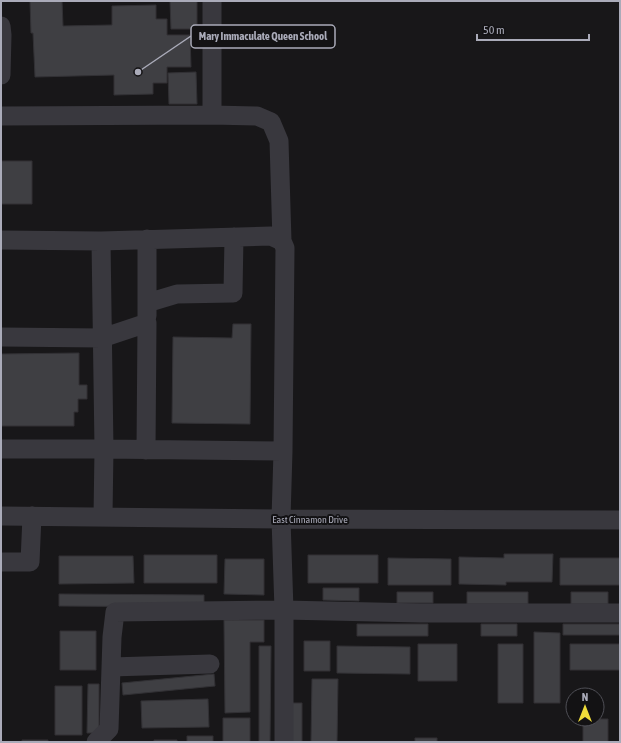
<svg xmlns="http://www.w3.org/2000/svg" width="621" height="743" font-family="'Asap Condensed',sans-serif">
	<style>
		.building { fill: #3f3f43; stroke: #323135 }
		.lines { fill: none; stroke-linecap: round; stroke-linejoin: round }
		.minor { stroke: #39383e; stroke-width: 19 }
		.labels { text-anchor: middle; stroke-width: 4; stroke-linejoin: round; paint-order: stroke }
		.street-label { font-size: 10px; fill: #aaabb9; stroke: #131214 }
		.leader { fill: none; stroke: #aaabb9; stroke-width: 1.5 }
		.callout-dot { fill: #aaabb9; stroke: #131214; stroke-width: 1.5 }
		.callout { fill: #131214; stroke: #aaabb9; stroke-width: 1.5 }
		.callout-label { font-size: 11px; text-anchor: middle; font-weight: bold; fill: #aaabb9 }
	</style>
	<rect width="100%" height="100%" fill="#181719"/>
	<!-- building -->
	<path class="building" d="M 30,1 L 62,1 L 63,26 L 112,25 L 112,6 L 156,5 L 156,19 L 167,19 L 167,35 L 190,35 L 191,67 L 167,67 L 167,83 L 153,83 L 153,94 L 114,95 L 114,75 L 35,77 L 33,33 L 31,33 Z
		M 170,1 L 197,1 L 197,29 L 171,29 Z
		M 196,72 L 197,104 L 169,104 L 168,73 Z
		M 1,161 L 32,161 L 32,204 L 1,204 Z
		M 233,324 L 251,324 L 250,424 L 172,423 L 173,337 L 232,338 Z
		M 79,353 L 79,385 L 87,385 L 87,399 L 78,399 L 78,412 L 74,412 L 74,426 L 1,426 L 1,354 Z
		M 504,554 L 553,554 L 552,582 L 506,582 L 506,585 L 459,584 L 459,557 L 504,558 Z
		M 144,555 L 217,555 L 217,583 L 144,583 Z
		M 308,555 L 378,555 L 378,583 L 308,583 Z
		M 59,556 L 133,556 L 134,583 L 59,584 Z
		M 388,558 L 451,559 L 451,585 L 388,585 Z
		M 560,558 L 620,558 L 620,585 L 560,585 Z
		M 225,559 L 264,559 L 264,595 L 224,594 Z
		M 323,588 L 359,588 L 359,601 L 323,600 Z
		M 397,592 L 433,592 L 433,603 L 397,603 Z
		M 467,592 L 528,592 L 528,604 L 467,604 Z
		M 571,592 L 608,592 L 608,604 L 571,604 Z
		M 59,594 L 204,595 L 204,607 L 59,606 Z
		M 224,620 L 264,620 L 264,642 L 250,642 L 250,712 L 225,713 Z
		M 357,624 L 428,624 L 428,636 L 357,636 Z
		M 481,624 L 517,624 L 517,636 L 481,636 Z
		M 563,624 L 620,624 L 620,635 L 563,635 Z
		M 60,631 L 96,631 L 96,670 L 60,670 Z
		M 534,632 L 560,633 L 560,703 L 534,703 Z
		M 304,641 L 330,641 L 330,671 L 304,671 Z
		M 418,644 L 457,644 L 457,681 L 418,681 Z
		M 498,644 L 523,644 L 523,703 L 498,703 Z
		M 570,644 L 620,644 L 620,670 L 570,670 Z
		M 259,646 L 271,646 L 270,742 L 259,742 Z
		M 337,646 L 410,647 L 410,674 L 337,673 Z
		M 214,674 L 215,686 L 123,695 L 122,683 Z
		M 312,679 L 338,679 L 337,742 L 311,742 Z
		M 88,684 L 99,684 L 99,733 L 87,733 Z
		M 55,686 L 82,686 L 82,735 L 55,735 Z
		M 208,699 L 209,727 L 142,728 L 141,701 Z
		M 290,703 L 302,703 L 302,742 L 290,742 Z
		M 223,718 L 250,718 L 250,742 L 223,742 Z
		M 583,719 L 608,719 L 608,742 L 583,742 Z
		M 187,736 L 213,736 L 213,742 L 187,742 Z
		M 415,738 L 437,738 L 437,742 L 415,742 Z
		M 22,740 L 48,740 L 48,742 L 22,742 Z
		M 154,740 L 177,740 L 177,742 L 154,742 Z"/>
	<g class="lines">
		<!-- minor -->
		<path class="minor" d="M 1,26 L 2,35 L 1,75
			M 212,115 L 257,116 L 271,122 L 279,141 L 282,241
			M 1,116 L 212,115 L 212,1
			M 147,239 L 147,316
			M 1,240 L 101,241
			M 147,303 L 177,294 L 233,293 L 234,237
			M 1,337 L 102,338 L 147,323 L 146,450
			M 1,449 L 104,449 L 101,241 L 271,236 L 282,241 L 285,248 L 283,451
			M 1,516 L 281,519 L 620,520
			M 103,517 L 104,449 L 283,451 L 281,519 L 284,610 L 284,742
			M 1,562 L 30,562 L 32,516
			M 111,667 L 210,664
			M 96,742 L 109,729 L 112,637 L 115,612 L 284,610 L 420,613 L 620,613"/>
	</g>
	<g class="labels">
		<!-- street labels -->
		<g class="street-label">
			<text x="310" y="523">East Cinnamon Drive</text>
		</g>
	</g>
	<!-- callouts -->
	<path class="leader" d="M138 72L191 36"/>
	<circle class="callout-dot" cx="138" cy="72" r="4"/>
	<rect class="callout" x="191" y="25" width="144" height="23" rx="4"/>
	<g class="callout-label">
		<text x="263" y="40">Mary Immaculate Queen School</text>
	</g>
	<!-- border -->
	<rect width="621" height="743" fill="none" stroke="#aaabb9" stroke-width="4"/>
	<!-- north arrow -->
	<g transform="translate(585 707)"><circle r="19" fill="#131214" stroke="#4f4f56"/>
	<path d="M0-3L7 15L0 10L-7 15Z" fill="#efdc3a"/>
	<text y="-6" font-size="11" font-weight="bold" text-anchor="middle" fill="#aaabb9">N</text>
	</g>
	<!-- scale -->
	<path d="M477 34v6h112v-6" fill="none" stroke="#aaabb9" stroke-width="2"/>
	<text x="483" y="34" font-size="12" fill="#aaabb9" stroke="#131214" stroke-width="3" paint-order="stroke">50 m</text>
</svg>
